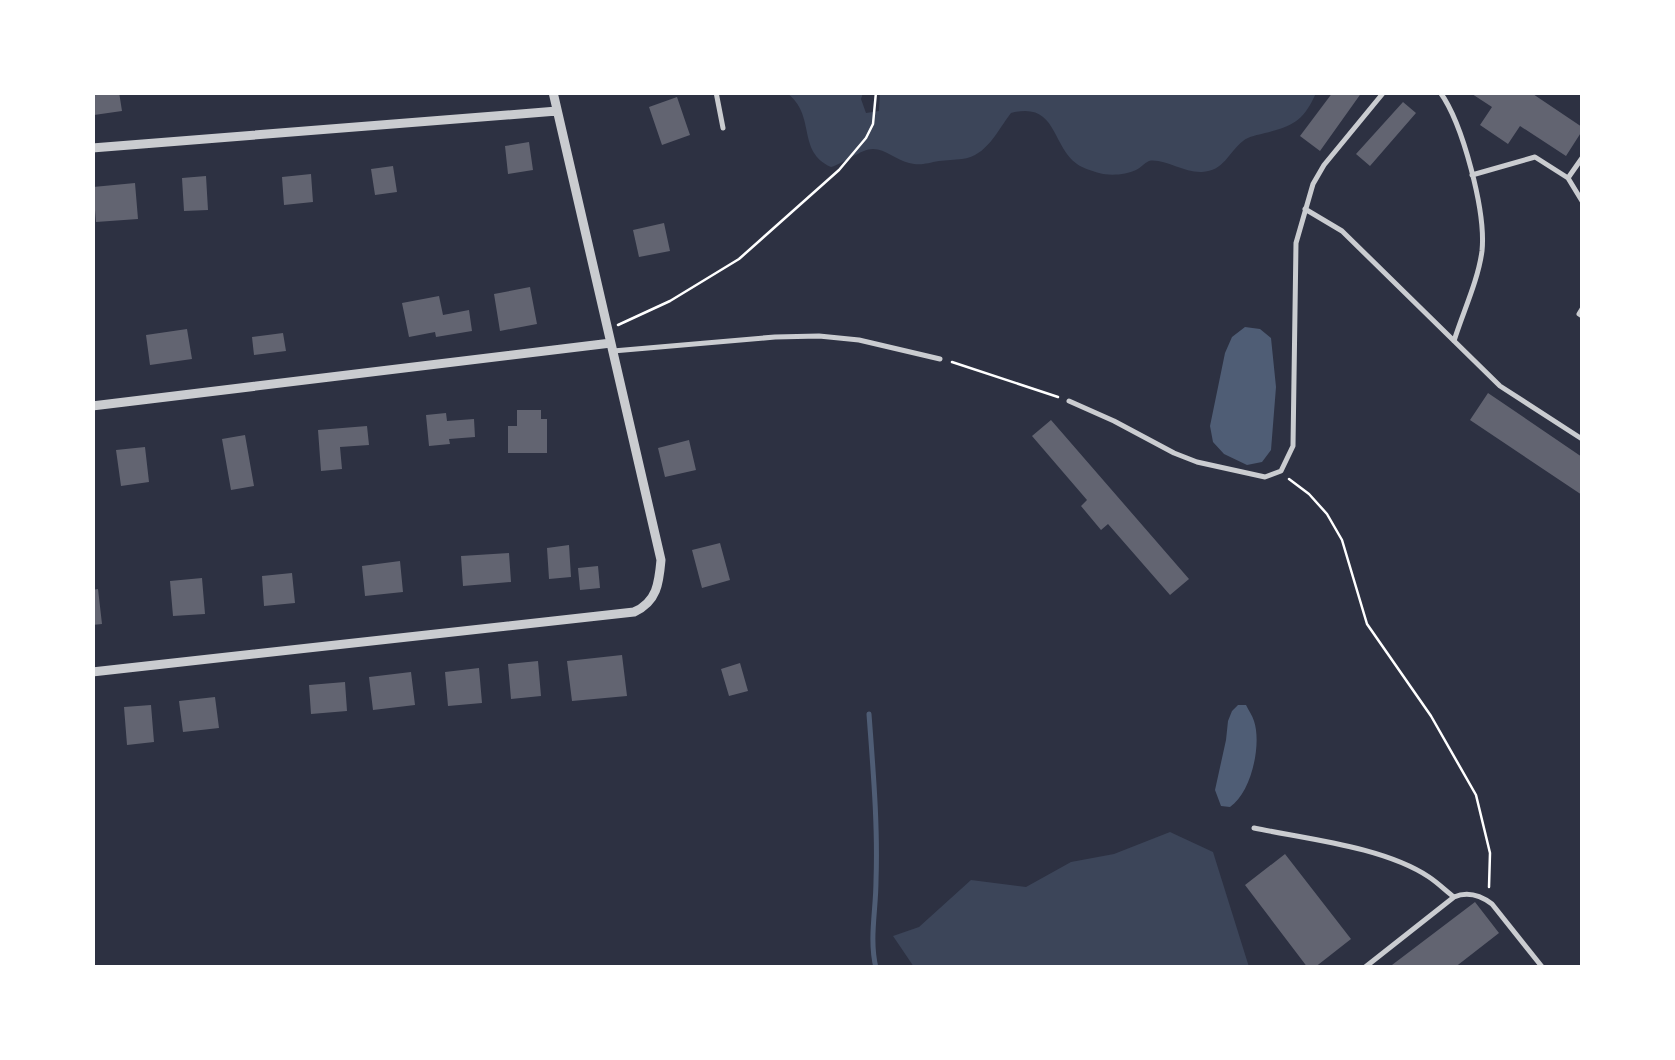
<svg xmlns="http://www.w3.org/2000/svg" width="1675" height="1060" font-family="'Roboto Serif',serif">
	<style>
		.green { fill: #3c4559 }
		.water { fill: #4f5d75 }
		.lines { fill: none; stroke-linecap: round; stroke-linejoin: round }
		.stream { stroke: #4f5d75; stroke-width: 5 }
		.building { fill: #626471 }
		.path { stroke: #fff; stroke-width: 2.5 }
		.service { stroke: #caccd0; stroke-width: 5 }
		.minor { stroke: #caccd0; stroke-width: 9 }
	</style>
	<rect width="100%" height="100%" fill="#2d3142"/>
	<!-- green -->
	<path class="green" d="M 880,92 L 1316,93 C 1304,120 1294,126 1265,133 C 1258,135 1249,136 1243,141 C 1228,153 1224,171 1202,172 C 1184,173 1163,158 1149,161 C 1144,163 1141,168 1136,170 C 1126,175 1109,176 1099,173 C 1092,171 1082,168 1077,164 C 1051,145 1057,101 1011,113 C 997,131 987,156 962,159 C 954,160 947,160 939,161 C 927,163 921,166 909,163 C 896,160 886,149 873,149 C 861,149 845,163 831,167 C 796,151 817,116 787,93 L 863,93 L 861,99 L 866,113 L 879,111 Z
		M 1170,832 L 1213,852 L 1249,967 L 914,967 L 893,936 L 919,927 L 971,880 L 1026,887 L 1071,862 L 1114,854 Z"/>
	<!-- water -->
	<path class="water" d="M 1245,327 L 1260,329 L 1271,338 L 1276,387 L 1271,450 L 1262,462 L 1247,465 L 1224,454 L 1213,442 L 1210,426 L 1225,353 L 1232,337 Z
		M 1238,705 L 1246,705 C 1249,711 1252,715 1254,721 C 1262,745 1251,793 1230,807 L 1221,806 L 1215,790 L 1226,740 L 1228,721 L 1232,711 Z"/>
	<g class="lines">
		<!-- stream -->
		<path class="stream" d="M 869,714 C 873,769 878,825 876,881 C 876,910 869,939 876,968"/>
	</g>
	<!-- building -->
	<path class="building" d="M 92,92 L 119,92 L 122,111 L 94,115 Z
		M 1333,92 L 1362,92 L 1320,151 L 1300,136 Z
		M 1469,92 L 1530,92 L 1582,127 L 1582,131 L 1566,156 L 1520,126 L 1508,144 L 1480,125 L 1492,107 Z
		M 677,97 L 690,135 L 662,145 L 649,107 Z
		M 1403,102 L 1416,113 L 1370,166 L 1356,154 Z
		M 529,142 L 533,170 L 508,174 L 505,146 Z
		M 393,166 L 397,192 L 375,195 L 371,169 Z
		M 311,174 L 313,202 L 284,205 L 282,177 Z
		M 206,176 L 208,210 L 184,211 L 182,178 Z
		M 135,183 L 138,219 L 96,222 L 93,187 Z
		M 664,223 L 670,251 L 639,257 L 633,230 Z
		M 530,287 L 537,324 L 500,331 L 494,294 Z
		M 439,296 L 443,315 L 469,310 L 472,331 L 436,337 L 435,332 L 409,337 L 402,303 Z
		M 187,329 L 192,359 L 150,365 L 146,335 Z
		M 283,333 L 286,351 L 254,355 L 252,337 Z
		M 1488,393 L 1582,457 L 1582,495 L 1470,420 Z
		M 517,410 L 541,410 L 541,419 L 547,419 L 547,453 L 508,453 L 508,426 L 517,426 Z
		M 446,413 L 447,421 L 474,419 L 475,437 L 449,439 L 450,444 L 429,446 L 426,415 Z
		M 1051,420 L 1189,579 L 1170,595 L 1108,524 L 1101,530 L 1081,506 L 1087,500 L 1032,436 Z
		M 367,426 L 369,445 L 340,447 L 342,469 L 321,471 L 318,430 Z
		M 245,435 L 254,486 L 231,490 L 222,439 Z
		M 689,440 L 696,470 L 665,477 L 658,448 Z
		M 145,447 L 149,482 L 121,486 L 116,450 Z
		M 720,543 L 730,580 L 702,588 L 692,550 Z
		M 569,545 L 571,577 L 549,579 L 547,548 Z
		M 509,553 L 511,582 L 463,586 L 461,556 Z
		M 400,561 L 403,592 L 365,596 L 362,566 Z
		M 598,566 L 600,588 L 580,590 L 578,568 Z
		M 292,573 L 295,603 L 264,606 L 262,576 Z
		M 202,578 L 205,614 L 173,616 L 170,581 Z
		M 98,589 L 102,624 L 92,625 L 92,590 Z
		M 622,655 L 627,696 L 572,701 L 567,661 Z
		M 538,661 L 541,696 L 511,699 L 508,664 Z
		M 740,663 L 748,691 L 729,696 L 721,669 Z
		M 479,668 L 482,703 L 448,706 L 445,672 Z
		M 411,672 L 415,705 L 373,710 L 369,677 Z
		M 345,682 L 347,711 L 311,714 L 309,685 Z
		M 215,697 L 219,728 L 183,732 L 179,701 Z
		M 151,705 L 154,742 L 127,745 L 124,707 Z
		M 1285,854 L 1351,939 L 1314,968 L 1308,968 L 1245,885 Z
		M 1475,902 L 1499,933 L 1454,968 L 1388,968 Z"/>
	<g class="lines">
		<!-- path -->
		<path class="path" d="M 618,325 L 670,301 L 739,259 L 839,170 L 866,138 L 873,124 L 876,92
			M 952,362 L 1058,397
			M 1289,479 L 1309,494 L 1327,514 L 1342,540 L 1367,624 L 1431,716 L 1476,795 L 1490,853 L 1489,887"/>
		<!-- service -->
		<path class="service" d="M 716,92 L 723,128
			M 1440,92 C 1463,124 1486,212 1482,251 C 1478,281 1463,312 1454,341
			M 1582,158 L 1568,178 L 1582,201
			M 1472,175 L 1535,157 L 1568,178
			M 1305,209 L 1342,231 L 1500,386 L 1582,439
			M 1582,309 L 1579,314 L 1582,316
			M 613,351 L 775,337 L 819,336 L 859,340 L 940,359
			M 1069,401 L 1114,421 L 1174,453 L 1197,462 L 1265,477 L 1281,471 L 1293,446 L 1296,243 L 1313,184 L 1324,165 L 1384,92
			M 1254,828 C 1307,839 1384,847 1429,877 C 1438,883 1446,891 1454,897
			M 1364,968 L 1454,897 C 1468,891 1480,895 1492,904 L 1543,968"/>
		<!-- minor -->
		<path class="minor" d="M 92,148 L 557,111
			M 92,406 L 611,343
			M 92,672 L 634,612 C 657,602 659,583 661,560 L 553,92"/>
	</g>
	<!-- border -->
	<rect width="1675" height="1060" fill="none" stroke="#ffffff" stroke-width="190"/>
</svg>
